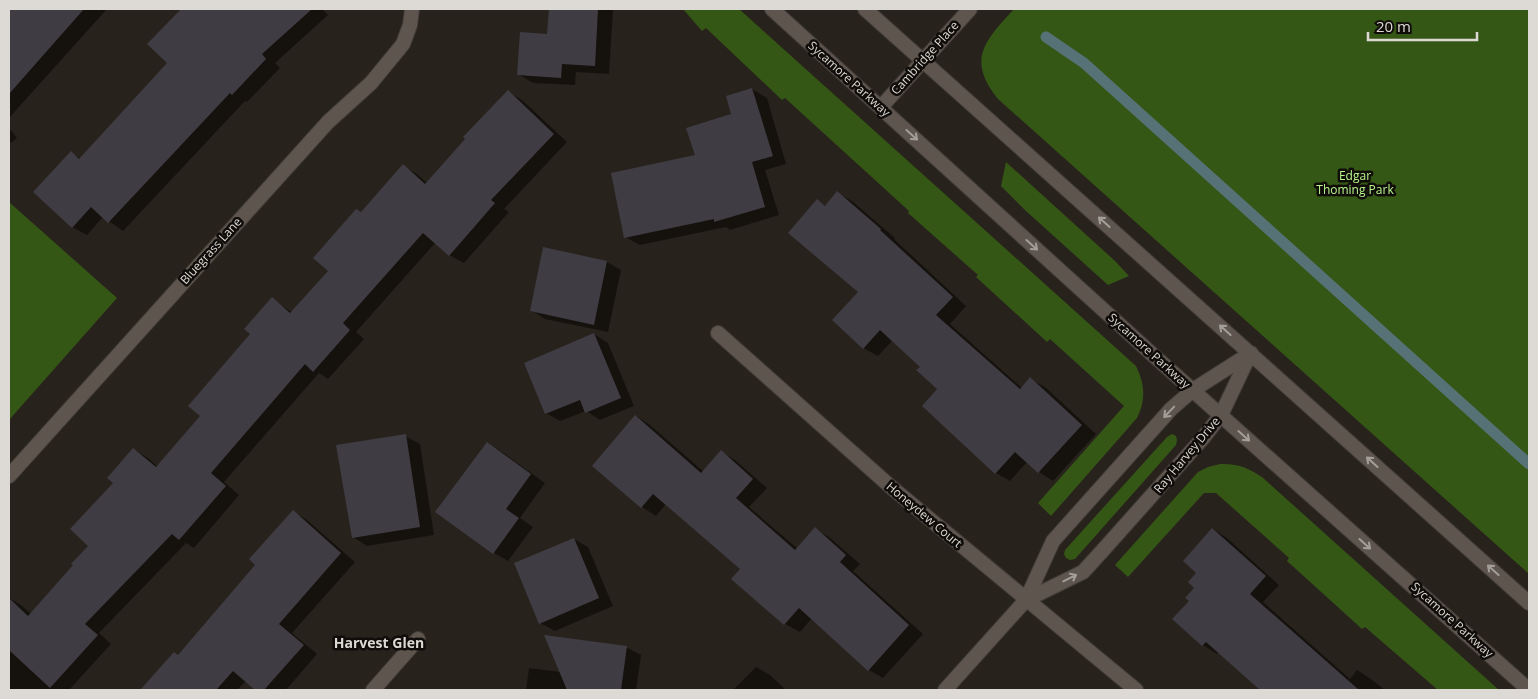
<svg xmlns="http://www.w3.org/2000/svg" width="1538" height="699" font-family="'Open Sans',sans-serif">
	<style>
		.green { fill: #355715 }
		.shadow { fill: #0007 }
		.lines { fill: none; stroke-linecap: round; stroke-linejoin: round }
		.stream { stroke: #577277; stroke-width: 11 }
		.building { fill: #403c44 }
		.minor-casing { stroke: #423c38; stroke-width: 16 }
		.secondary-casing { stroke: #423c38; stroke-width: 16 }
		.minor { stroke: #5d554e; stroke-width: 14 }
		.secondary { stroke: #5d554e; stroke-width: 14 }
		.oneway { stroke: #a39e98 }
		.labels { text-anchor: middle; stroke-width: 5; stroke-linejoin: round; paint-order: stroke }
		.street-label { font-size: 12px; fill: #ddd9d5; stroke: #0f0c09 }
		.park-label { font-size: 12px; fill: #b8f58c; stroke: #0f0c09 }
		.neighbourhood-label { font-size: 14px; font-weight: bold; fill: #ddd9d5; stroke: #0f0c09 }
	</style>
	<rect width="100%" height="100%" fill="#28221c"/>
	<!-- green -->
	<path class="green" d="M 683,9 L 739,9 L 1136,366 C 1145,384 1146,400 1137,418 L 1051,516 L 1038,503 L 1124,406 L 1050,339 L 1047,342 L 976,277 L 978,275 L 908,213 L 909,211 L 785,98 L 782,100 L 706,28 L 702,31 Z
		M 1014,9 L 1529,9 L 1529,574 L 998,99 C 966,59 985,41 1014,9 Z
		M 1006,162 L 1115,261 L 1129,276 L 1108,285 L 1026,211 L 1001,186 Z
		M 9,202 L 117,298 L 9,420 Z
		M 1172,434 L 1176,436 L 1177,440 L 1176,445 L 1075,559 L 1070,560 L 1066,558 L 1064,554 L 1065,550 L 1167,437 Z
		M 1220,464 C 1239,464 1246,467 1262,477 L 1499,690 L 1438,690 L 1365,627 L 1362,629 L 1287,561 L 1289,558 L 1216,493 L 1204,493 L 1128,577 L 1115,565 L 1198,472 L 1208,467 Z"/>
	<!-- shadow -->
	<path class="shadow" d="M 9,9 L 107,9 L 9,118 Z
		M 183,9 L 322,9 L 328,15 L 275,63 L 280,68 L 247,102 L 245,101 L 123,231 L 103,217 L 87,235 L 72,227 L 71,153 L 81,159 L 169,63 L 149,44 Z
		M 549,9 L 613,9 L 609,74 L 576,72 L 575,85 L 533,83 L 518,74 L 558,36 Z
		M 752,89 L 767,98 L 786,164 L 765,170 L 779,215 L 730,230 L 726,227 L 640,245 L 625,237 L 733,115 Z
		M 508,92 L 522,100 L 567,142 L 504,209 L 509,212 L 464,263 L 449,255 L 436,242 L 356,332 L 364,339 L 328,379 L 319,373 L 224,482 L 239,495 L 194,548 L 186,543 L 99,633 L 111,644 L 69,690 L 9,690 L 9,598 L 21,605 L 31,614 L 90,546 L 115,483 L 134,450 L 148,458 L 158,467 L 202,416 L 272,299 L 293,313 L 330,271 L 362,213 L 403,166 L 417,174 L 427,183 Z
		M 9,128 L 17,138 L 9,144 Z
		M 837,193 L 852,201 L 895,238 L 894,239 L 966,306 L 950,324 L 1022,388 L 1030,379 L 1045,387 L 1096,434 L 1053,481 L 1039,472 L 1027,462 L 1010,481 L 996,473 L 924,406 L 939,389 L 921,367 L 893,340 L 878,356 L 863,348 L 860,292 L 817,201 L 826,206 Z
		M 544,248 L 607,262 L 621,270 L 608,332 L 545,319 L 531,310 Z
		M 594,334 L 608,343 L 634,406 L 600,420 L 586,411 L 560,421 L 546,413 Z
		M 636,416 L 650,425 L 704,472 L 721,452 L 735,460 L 767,488 L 749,507 L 798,549 L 815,529 L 829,537 L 860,564 L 853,571 L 923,634 L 883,678 L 869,670 L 812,618 L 800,632 L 785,624 L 733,578 L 741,569 L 666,504 L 656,516 L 642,507 L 593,466 Z
		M 405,436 L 420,444 L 434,535 L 367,546 L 353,537 Z
		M 488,443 L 502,452 L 545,483 L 520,518 L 533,527 L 508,561 L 494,553 L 437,512 Z
		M 293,512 L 307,520 L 355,562 L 292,633 L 317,654 L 286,690 L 257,690 L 246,681 L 237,690 L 142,690 L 175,654 L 178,656 L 257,565 Z
		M 1213,529 L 1227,538 L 1279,585 L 1263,602 L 1350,679 L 1357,670 L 1371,679 L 1385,690 L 1262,690 L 1219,652 L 1217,654 L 1203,645 L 1174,619 L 1190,601 L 1196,588 L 1198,573 Z
		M 574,539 L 588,547 L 613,606 L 555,631 L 540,623 Z
		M 626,647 L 641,655 L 636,690 L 526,690 L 529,668 L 561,672 Z
		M 756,667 L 770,675 L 786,690 L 733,690 Z"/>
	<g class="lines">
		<!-- stream -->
		<path class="stream" d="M 1046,37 L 1084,63 L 1529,464"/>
	</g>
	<!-- building -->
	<path class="building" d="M 9,9 L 84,9 L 9,94 Z
		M 181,9 L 312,9 L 262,54 L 266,59 L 232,95 L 230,93 L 108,223 L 91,207 L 72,228 L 33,192 L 71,151 L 79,159 L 167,63 L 147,44 Z
		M 549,9 L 598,9 L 595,66 L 562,64 L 561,78 L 517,75 L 520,32 L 547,34 Z
		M 752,88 L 773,156 L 752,162 L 765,207 L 714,222 L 714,219 L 624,238 L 611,173 L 695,155 L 686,128 L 731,114 L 726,96 Z
		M 508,90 L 554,134 L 491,200 L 495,203 L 449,256 L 423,233 L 343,323 L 350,330 L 313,372 L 305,364 L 211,473 L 226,486 L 179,540 L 172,534 L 85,624 L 98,635 L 50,688 L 9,650 L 9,598 L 28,616 L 73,565 L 71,564 L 88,546 L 70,529 L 113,483 L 107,478 L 133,448 L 156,467 L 200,416 L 188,406 L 250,334 L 244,329 L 272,297 L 290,313 L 328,271 L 313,258 L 356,209 L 361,212 L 403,164 L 425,184 L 465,139 L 463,137 Z
		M 837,191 L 881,229 L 880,230 L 953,297 L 936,315 L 1020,389 L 1030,377 L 1082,425 L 1038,473 L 1015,452 L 995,474 L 922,406 L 937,389 L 916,370 L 920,367 L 880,330 L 863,349 L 832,320 L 858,292 L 788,233 L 817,199 L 825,206 Z
		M 543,247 L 607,261 L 594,325 L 530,311 Z
		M 594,333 L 621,398 L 585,413 L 580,400 L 545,414 L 524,363 Z
		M 635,415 L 701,473 L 721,450 L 753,479 L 736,498 L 795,550 L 815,527 L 846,555 L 840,562 L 909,625 L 868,671 L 799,608 L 784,625 L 731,579 L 740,569 L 653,494 L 641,508 L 592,466 Z
		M 406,434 L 420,527 L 352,538 L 336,445 Z
		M 487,442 L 531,474 L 506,509 L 519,518 L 493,554 L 435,512 Z
		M 293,510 L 341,553 L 279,624 L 304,645 L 264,690 L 255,690 L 233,671 L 216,690 L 140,690 L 174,652 L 178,655 L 255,565 L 249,559 Z
		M 1212,528 L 1266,576 L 1250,594 L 1359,690 L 1260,690 L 1206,642 L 1202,646 L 1172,619 L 1189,601 L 1185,598 L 1194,588 L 1188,582 L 1196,573 L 1183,561 Z
		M 574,538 L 599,598 L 539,624 L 514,563 Z
		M 544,635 L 627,646 L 621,690 L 567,690 Z"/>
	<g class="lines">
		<!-- minor casing -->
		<g class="minor-casing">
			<path id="minor" d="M 881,107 L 970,9
				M 718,333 L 891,487 L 1136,690
				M 9,476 L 328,122 L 371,83 L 403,44 L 410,25 L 412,9
				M 1026,600 L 1083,572 L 1104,549 L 1203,438 L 1221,415 L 1250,354
				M 373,690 L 418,639
				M 945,690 L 1026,600 L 1053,541 L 1171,409 L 1193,390 L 1251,353"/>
		</g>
		<!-- secondary casing -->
		<g class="secondary-casing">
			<path id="secondary" d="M 772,9 L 1153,355 L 1529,690
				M 865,9 L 1529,603"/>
		</g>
		<!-- minor -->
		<use href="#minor" class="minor"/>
		<!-- secondary -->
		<use href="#secondary" class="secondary"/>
	</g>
	<!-- one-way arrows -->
	<defs><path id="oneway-shaft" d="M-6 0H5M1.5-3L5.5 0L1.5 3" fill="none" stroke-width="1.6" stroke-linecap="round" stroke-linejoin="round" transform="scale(1.25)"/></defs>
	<g class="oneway">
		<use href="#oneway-shaft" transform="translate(912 135) rotate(42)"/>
		<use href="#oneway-shaft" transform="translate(1104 222) rotate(-138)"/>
		<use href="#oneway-shaft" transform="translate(1032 245) rotate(42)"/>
		<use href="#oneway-shaft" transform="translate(1225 330) rotate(-138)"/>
		<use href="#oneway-shaft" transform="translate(1169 412) rotate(134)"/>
		<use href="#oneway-shaft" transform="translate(1244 436) rotate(42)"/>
		<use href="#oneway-shaft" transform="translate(1372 462) rotate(-138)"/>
		<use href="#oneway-shaft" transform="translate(1365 544) rotate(42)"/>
		<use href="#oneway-shaft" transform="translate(1493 570) rotate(-138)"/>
		<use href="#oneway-shaft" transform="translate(1070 578) rotate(-27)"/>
	</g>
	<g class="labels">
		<!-- street labels -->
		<g class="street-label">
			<text transform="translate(925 58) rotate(-48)" y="4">Cambridge Place</text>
			<text transform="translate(849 79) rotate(42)" y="4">Sycamore Parkway</text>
			<text transform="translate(211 251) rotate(-48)" y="4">Bluegrass Lane</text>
			<text transform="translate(1149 351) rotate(42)" y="4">Sycamore Parkway</text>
			<text transform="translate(1187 455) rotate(-50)" y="4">Ray Harvey Drive</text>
			<text transform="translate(924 515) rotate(40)" y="4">Honeydew Court</text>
			<text transform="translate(1452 620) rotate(42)" y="4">Sycamore Parkway</text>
		</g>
		<!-- park labels -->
		<g class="park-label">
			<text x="1355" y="180">Edgar<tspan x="1355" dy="14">Thoming Park</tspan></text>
		</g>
		<!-- neighbourhood labels -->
		<g class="neighbourhood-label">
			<text x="379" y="648">Harvest Glen</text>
		</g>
	</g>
	<!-- border -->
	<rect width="1538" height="699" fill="none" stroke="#ddd9d5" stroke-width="20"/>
	<!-- scale -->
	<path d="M1368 32v8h109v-8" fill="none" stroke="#ddd9d5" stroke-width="2.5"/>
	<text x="1376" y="32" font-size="15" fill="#ddd9d5" stroke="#0f0c09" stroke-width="4" paint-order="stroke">20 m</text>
</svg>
